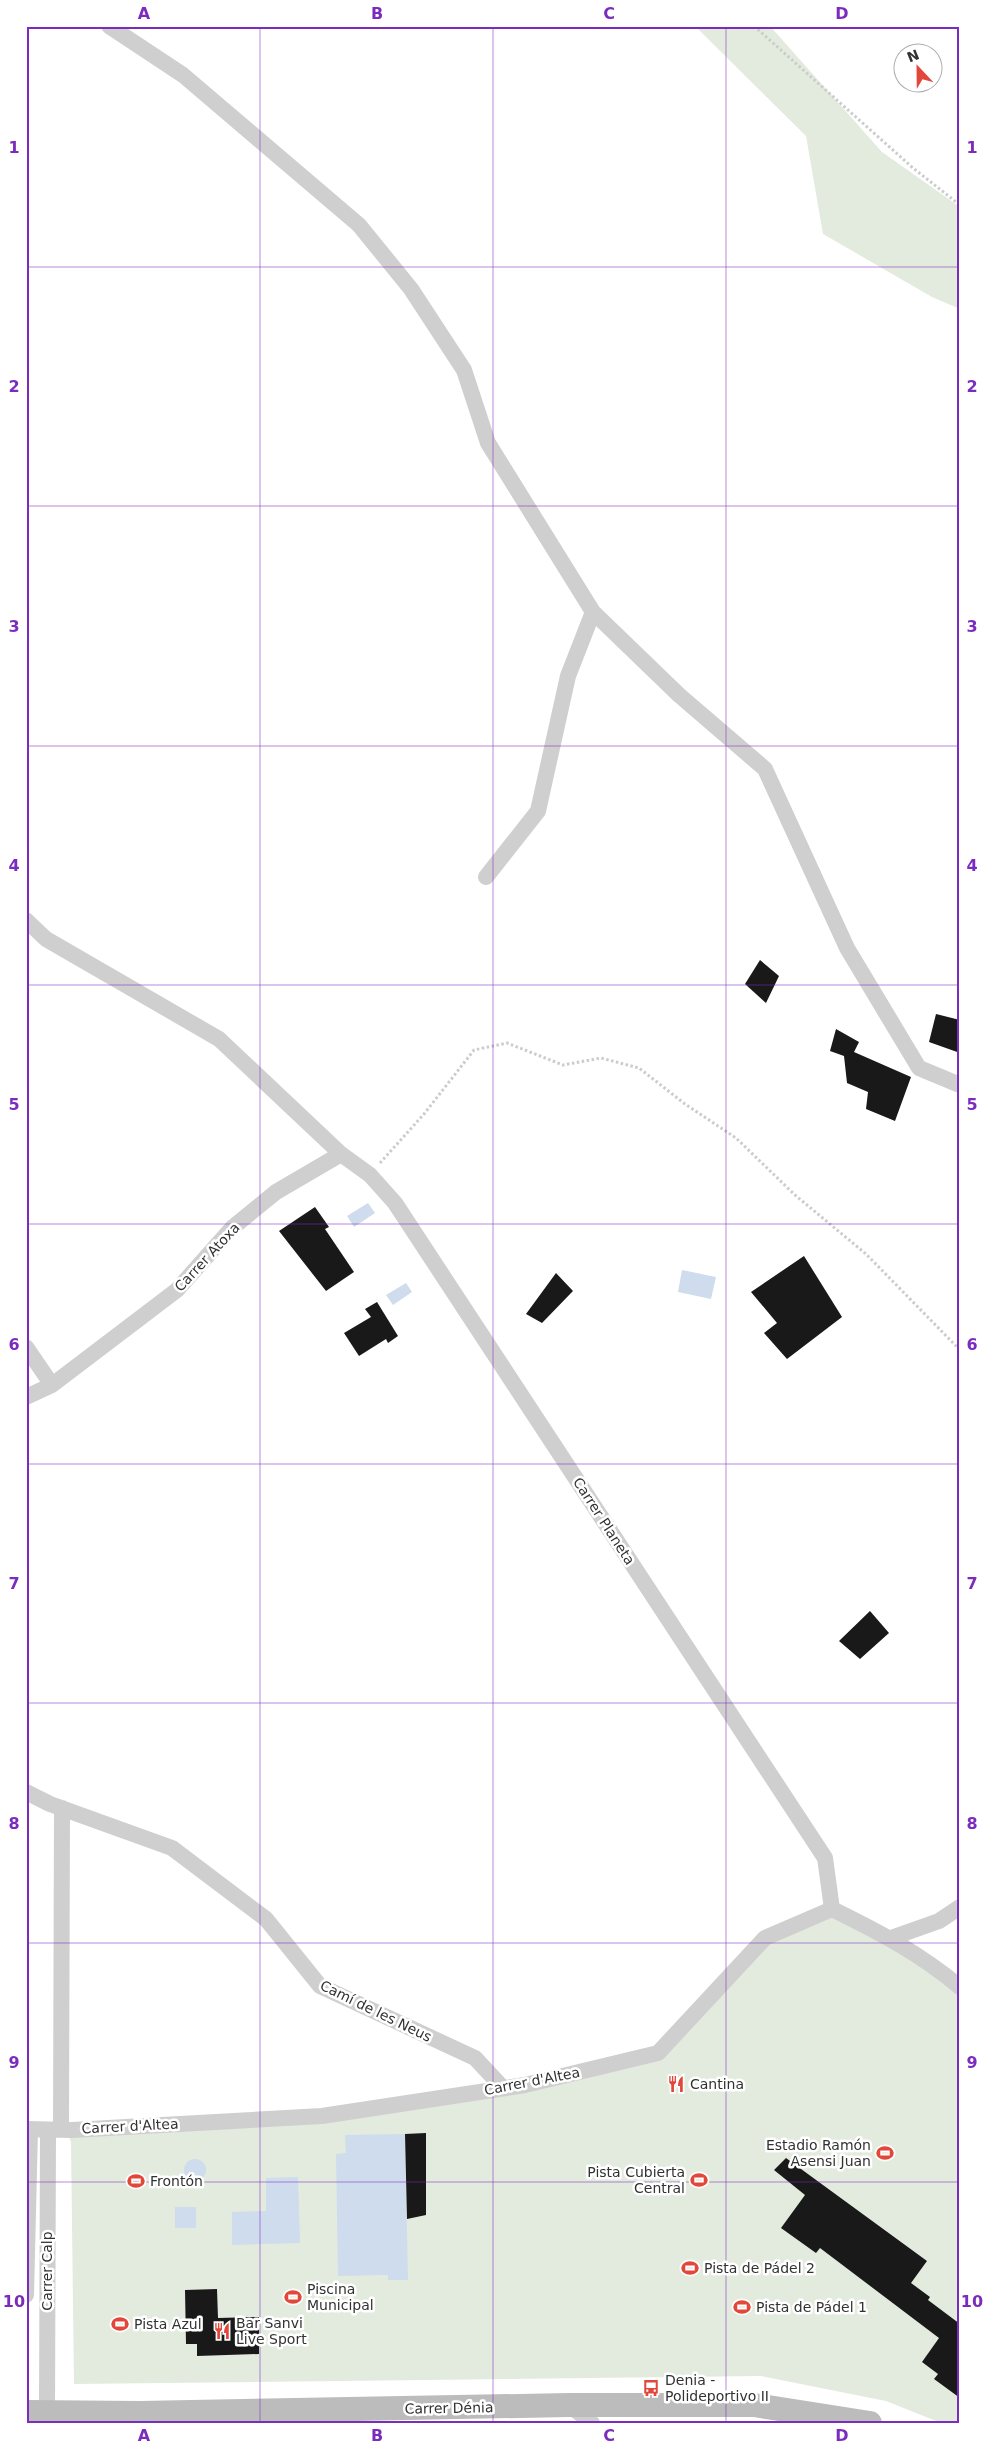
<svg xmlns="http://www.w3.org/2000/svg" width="986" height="2449" font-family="'DejaVu Sans',sans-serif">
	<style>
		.green { fill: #e3ebde }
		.water { fill: #cedced }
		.building { fill: #191919 }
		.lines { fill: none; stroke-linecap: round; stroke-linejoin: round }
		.path { stroke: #ccc; stroke-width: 3; stroke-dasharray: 2.5 2.5; stroke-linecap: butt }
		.street { stroke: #cfcfcf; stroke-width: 16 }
		.secondary { stroke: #bcbcbc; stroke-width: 24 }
		.grid { fill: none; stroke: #7b2cbf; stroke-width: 1; stroke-opacity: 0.55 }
		.labels { text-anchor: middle; stroke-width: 5; stroke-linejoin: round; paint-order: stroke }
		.street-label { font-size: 14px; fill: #323232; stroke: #fff }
		.poi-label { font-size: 14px; fill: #323232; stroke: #fff; text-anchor: start }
		.neatline { fill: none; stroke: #7b2cbf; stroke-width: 2 }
		.grid-label { font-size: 16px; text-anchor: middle; font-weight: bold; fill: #7b2cbf }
	</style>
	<rect width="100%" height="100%" fill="#fff"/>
	<!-- green -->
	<path class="green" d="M 695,26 L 770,26 L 882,152 L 960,207 L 960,309 L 932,297 L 823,234 L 806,136 Z
		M 832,1909 L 960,1987 L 960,2423 L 941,2423 L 886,2401 L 761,2376 L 74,2384 L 71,2142 L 69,2137 L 322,2115 L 658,2053 L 765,1938 Z"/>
	<!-- water -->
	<path class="water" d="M 368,1203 L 375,1213 L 354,1227 L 347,1216 Z
		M 682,1270 L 716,1277 L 711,1299 L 678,1292 Z
		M 406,1283 L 412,1292 L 393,1305 L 386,1295 Z
		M 405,2134 L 408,2280 L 388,2280 L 388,2275 L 338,2276 L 336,2154 L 346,2153 L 345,2135 Z
		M184 2170a11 11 0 1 1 22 0a11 11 0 1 1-22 0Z
		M 298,2177 L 300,2243 L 232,2245 L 232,2212 L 266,2211 L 266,2178 Z
		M 175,2207 L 196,2207 L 196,2228 L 175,2228 Z"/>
	<!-- building -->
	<path class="building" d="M 760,960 L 779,976 L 766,1003 L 745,984 Z
		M 936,1014 L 960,1020 L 960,1053 L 929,1042 Z
		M 836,1029 L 859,1042 L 854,1052 L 911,1077 L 895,1121 L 866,1109 L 868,1092 L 847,1083 L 844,1056 L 830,1051 Z
		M 315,1207 L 329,1227 L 325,1229 L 354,1272 L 326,1291 L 279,1231 Z
		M 804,1256 L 842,1317 L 787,1359 L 764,1333 L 777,1323 L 751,1292 Z
		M 556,1273 L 573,1291 L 542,1323 L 526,1314 Z
		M 377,1302 L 398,1336 L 388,1343 L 386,1339 L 359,1356 L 344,1333 L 371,1317 L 365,1309 Z
		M 870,1611 L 889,1633 L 860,1659 L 839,1641 Z
		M 426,2133 L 426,2215 L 407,2219 L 405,2134 Z
		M 786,2158 L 927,2261 L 911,2283 L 930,2297 L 928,2300 L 960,2324 L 960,2398 L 934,2379 L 938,2374 L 922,2362 L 939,2338 L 820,2248 L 816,2253 L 781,2228 L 805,2195 L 774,2170 Z
		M 217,2289 L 218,2318 L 259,2317 L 259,2354 L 197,2356 L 197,2344 L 186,2344 L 185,2290 Z"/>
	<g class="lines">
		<!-- path -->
		<path class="path" d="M 754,26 L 913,168 L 960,205
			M 380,1163 L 424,1114 L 474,1050 L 507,1043 L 563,1065 L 601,1058 L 639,1068 L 685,1104 L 736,1138 L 795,1195 L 866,1254 L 960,1350"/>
		<!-- street -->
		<path class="street" d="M 109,26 L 183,75 L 359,225 L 411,289 L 464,370 L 488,443 L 593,612 L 679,695 L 765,769 L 847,948 L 919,1068 L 960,1085
			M 486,877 L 538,811 L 568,676 L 593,612
			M 26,920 L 46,939 L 219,1039 L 341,1154 L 370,1175 L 395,1203 L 825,1858 L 832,1909
			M 26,1347 L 52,1385
			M 26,1397 L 52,1385 L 177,1290 L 232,1228 L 276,1192 L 341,1154
			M 26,1792 L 50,1804 L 172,1848 L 266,1919 L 320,1986 L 475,2058 L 503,2088
			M 891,1938 L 939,1921 L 960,1907
			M 26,2129 L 72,2130 L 322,2116 L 525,2085 L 658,2053 L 765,1938 L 832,1909 C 879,1932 919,1953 960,1987
			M 61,2129 L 62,1808
			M 26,2295 L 30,2129
			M 569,2405 L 592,2423
			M 47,2412 L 48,2130"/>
		<!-- secondary -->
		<path class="secondary" d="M 26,2412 L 140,2413 L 569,2405 L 754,2405 L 870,2423"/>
	</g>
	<!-- grid -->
	<path class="grid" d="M 260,26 L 260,2423M 493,26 L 493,2423M 726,26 L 726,2423M 26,267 L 960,267M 26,506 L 960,506M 26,746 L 960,746M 26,985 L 960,985M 26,1224 L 960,1224M 26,1464 L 960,1464M 26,1703 L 960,1703M 26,1943 L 960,1943M 26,2182 L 960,2182"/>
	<!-- icons -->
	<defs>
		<g id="restaurant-bare" transform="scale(1.35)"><path d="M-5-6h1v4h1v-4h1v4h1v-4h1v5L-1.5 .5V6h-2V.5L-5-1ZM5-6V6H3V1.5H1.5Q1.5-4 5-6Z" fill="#e3473a" stroke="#fff" stroke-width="2.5" paint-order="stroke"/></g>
		<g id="stadium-bare" transform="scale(1.35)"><path d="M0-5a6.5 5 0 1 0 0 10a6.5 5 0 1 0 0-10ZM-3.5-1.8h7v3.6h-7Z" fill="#e3473a" stroke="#fff" stroke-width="2.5" paint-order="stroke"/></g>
		<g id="bus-bare" transform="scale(1.35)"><path d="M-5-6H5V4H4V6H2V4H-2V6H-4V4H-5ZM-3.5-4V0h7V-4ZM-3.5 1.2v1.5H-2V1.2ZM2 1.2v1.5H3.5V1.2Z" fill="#e3473a" stroke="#fff" stroke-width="2.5" paint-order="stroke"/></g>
	</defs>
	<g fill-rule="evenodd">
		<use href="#restaurant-bare" x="676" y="2084"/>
		<use href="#stadium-bare" x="885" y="2153"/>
		<use href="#stadium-bare" x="699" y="2180"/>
		<use href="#stadium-bare" x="136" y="2181"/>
		<use href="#stadium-bare" x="690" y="2268"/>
		<use href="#stadium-bare" x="293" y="2297"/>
		<use href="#stadium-bare" x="742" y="2307"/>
		<use href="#stadium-bare" x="120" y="2324"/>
		<use href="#restaurant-bare" x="222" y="2331"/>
		<use href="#bus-bare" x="651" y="2388"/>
	</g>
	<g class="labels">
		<!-- street labels -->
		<g class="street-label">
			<text transform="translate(207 1257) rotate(-47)" y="5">Carrer Atoxa</text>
			<text transform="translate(604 1521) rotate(57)" y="5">Carrer Planeta</text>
			<text transform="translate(376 2011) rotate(26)" y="5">Camí de les Neus</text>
			<text transform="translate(532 2081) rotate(-11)" y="5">Carrer d'Altea</text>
			<text transform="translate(130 2126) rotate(-3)" y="5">Carrer d'Altea</text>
			<text transform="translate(47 2271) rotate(-90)" y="5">Carrer Calp</text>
			<text transform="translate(449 2408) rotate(-1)" y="5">Carrer Dénia</text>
		</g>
		<!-- poi labels -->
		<g class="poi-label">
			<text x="690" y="2089">Cantina</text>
			<text x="871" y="2150" text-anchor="end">Estadio Ramón<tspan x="871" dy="16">Asensi Juan</tspan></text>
			<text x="685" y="2177" text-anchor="end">Pista Cubierta<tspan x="685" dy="16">Central</tspan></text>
			<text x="150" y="2186">Frontón</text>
			<text x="704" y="2273">Pista de Pádel 2</text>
			<text x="307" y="2294">Piscina<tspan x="307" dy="16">Municipal</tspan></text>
			<text x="756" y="2312">Pista de Pádel 1</text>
			<text x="236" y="2328">Bar Sanvi<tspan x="236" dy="16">Live Sport</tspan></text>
			<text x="134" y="2329">Pista Azul</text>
			<text x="665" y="2385">Denia -<tspan x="665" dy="16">Polideportivo II</tspan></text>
		</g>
	</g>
	<!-- border -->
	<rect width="986" height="2449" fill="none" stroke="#ffffff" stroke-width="55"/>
	<!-- north arrow -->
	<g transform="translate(918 68) rotate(338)"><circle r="24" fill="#ffffff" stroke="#adadad"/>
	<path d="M0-4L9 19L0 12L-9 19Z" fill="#e3473a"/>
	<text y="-8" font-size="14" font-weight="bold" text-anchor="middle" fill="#323232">N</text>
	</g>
	<rect x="28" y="28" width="930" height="2394" class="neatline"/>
	<g class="grid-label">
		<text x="144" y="19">A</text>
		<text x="377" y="19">B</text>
		<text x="609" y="19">C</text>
		<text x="842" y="19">D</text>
		<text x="14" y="153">1</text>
		<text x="972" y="153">1</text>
		<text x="14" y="392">2</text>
		<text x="972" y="392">2</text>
		<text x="14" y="632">3</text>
		<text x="972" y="632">3</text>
		<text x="14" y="871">4</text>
		<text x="972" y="871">4</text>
		<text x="14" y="1110">5</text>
		<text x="972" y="1110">5</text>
		<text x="14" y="1350">6</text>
		<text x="972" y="1350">6</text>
		<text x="14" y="1589">7</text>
		<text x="972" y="1589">7</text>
		<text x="14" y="1829">8</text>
		<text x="972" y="1829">8</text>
		<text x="14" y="2068">9</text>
		<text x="972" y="2068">9</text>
		<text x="14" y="2307">10</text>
		<text x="972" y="2307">10</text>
		<text x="144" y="2441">A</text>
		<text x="377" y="2441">B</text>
		<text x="609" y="2441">C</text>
		<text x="842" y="2441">D</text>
	</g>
</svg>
